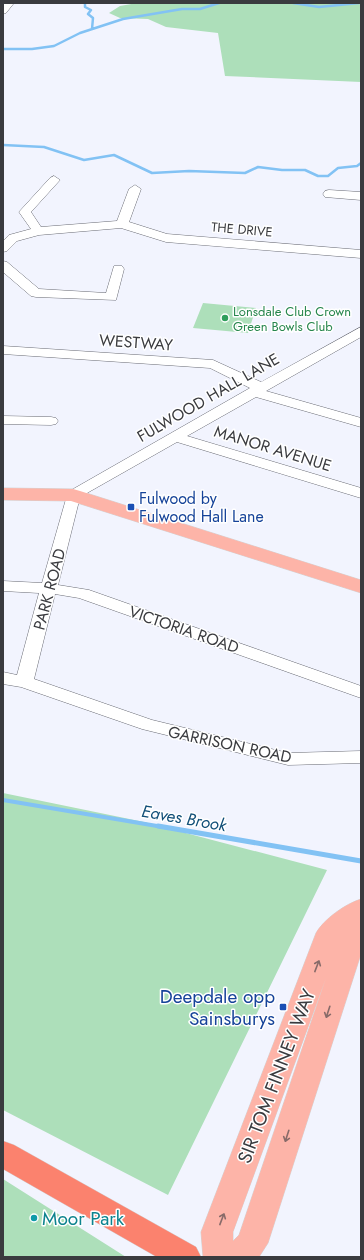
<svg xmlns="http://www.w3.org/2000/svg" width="364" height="1260" font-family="Jost,sans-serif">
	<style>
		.green { fill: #addfba }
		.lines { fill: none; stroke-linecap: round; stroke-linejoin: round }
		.stream-far2 { stroke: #82c2f4; stroke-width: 2.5 }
		.stream-far1 { stroke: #82c2f4; stroke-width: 4 }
		.stream { stroke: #82c2f4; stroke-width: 5 }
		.minor-casing { stroke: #6a6c75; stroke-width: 1 }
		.major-casing { stroke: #d4d4d5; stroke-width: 1 }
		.highway-casing { stroke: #d4d4d5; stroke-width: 1 }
		.minor { fill: #fff; fill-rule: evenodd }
		.major { fill: #fdb4a8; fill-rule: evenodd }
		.highway { fill: #fb826e; fill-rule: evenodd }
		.oneway { stroke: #886b69 }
		.leisure-dot { fill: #2e9e5b; stroke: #fff; stroke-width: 1.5 }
		.transit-dot { fill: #1a4fb4; stroke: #fff; stroke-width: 1.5 }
		.culture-dot { fill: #0f9aa8; stroke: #fff; stroke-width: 1.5 }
		.labels { text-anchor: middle; stroke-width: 3; stroke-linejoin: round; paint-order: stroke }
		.far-street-label { font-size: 13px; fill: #3a3b3f; stroke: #fff }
		.far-leisure-label { font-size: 13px; fill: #27864d; stroke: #fff; text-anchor: start }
		.street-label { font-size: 16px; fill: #3a3b3f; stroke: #fff }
		.transit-label { font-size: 16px; fill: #164399; stroke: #fff; text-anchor: start }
		.water-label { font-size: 17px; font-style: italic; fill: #114f78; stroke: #fff }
		.near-transit-label { font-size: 19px; fill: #164399; stroke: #fff; text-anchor: end }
		.near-street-label { font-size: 19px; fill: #3a3b3f; stroke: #fff }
		.near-culture-label { font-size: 19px; fill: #0d838f; stroke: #fff; text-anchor: start }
	</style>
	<rect width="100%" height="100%" fill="#f2f4fe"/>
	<!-- green -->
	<path class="green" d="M 137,3 L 361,3 L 361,82 L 225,76 L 218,33 L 166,27 L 148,19 L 120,18 L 109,13 L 120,6 Z
		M 203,303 L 256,308 L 248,333 L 193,328 Z
		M 3,793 L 144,822 L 327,870 L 168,1195 L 3,1110 Z
		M 3,1179 L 126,1257 L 3,1257 Z"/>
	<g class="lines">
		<!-- stream-far2 -->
		<path class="stream-far2" d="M 85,3 L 85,7 L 91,10 L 88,14 L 93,18 L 92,29
			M 293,3 L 319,7 L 359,3
			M 3,49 L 32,49 L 54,46 L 80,33 L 123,19 L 182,9 L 200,9 L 219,3
			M 3,145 L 44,147 L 84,160 L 114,155 L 152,173 L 189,171 L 245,173 L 258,167 L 282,170 L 305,170 L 318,176 L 328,176 L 338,168 L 357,166 L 361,163"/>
		<!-- stream-far1 -->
		<path class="stream-far1" d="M 3,800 L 163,827"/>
		<!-- stream -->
		<path class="stream" d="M 158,826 L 361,861"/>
		<!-- minor casing -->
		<g class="minor-casing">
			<path id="minor" d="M 4,3 L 14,3 L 6,13 L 3,14 Z
				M 54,176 L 60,180 L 31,212 L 41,227 L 117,221 L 129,189 L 135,185 L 141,189 L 129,222 L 167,234 L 361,250 L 361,258 L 166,242 L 121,228 L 39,235 L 17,241 L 7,251 L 3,252 L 3,241 L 9,235 L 31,229 L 19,212 L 50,178 Z
				M 329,190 L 361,192 L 361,200 L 325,197 L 323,194 L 325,191 Z
				M 3,261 L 7,262 L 39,289 L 106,293 L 114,266 L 122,266 L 124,269 L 116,300 L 36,297 L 31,296 L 3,272 Z
				M 361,327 L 361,337 L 266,391 L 361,418 L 361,427 L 256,397 L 187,436 L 361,488 L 361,498 L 177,442 L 80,497 L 58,585 L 89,590 L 361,686 L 361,698 L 79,598 L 55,594 L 34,679 L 152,720 L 288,753 L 361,751 L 361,763 L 288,765 L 142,729 L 21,687 L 3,684 L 3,672 L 17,675 L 39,593 L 3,591 L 3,581 L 42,583 L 68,492 L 250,388 L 210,368 L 3,354 L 3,346 L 213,360 L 261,382 Z
				M 3,416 L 51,417 L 56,418 L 58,421 L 56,424 L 51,425 L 3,424 Z"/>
		</g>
		<!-- major casing -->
		<g class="major-casing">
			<path id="major" d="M 3,488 L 73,489 L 80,491 L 361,580 L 361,593 L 71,501 L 3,500 Z
				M 361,899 L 361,954 L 268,1243 L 259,1257 L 203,1257 L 201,1232 L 316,933 C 324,919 345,904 361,899 ZM 326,978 L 239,1235 L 233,1241 L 233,1232 Z"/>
		</g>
		<!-- highway casing -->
		<g class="highway-casing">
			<path id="highway" d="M 3,1141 L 14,1145 L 196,1247 L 201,1257 L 157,1257 L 3,1169 Z"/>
		</g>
		<!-- minor -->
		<use href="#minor" class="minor"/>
		<!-- major -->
		<use href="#major" class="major"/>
		<!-- highway -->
		<use href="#highway" class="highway"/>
	</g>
	<!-- one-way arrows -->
	<defs><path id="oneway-shaft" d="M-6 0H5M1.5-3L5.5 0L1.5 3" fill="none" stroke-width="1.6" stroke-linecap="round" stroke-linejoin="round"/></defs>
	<g class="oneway">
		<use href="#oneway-shaft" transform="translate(317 966) rotate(-69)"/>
		<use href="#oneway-shaft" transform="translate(328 1012) rotate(108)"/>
		<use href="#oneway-shaft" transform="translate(287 1136) rotate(108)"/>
		<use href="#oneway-shaft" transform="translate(222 1219) rotate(-69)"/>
	</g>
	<!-- markers -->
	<circle class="leisure-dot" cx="225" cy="318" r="4"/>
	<g class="transit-dot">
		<rect x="127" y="503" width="8" height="8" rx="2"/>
		<rect x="279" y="1003" width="8" height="8" rx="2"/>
	</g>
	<circle class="culture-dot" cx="34" cy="1218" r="4"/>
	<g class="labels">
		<!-- far-street labels -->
		<g class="far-street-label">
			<text transform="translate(242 229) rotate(5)" y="5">THE DRIVE</text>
		</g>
		<!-- far-leisure labels -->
		<g class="far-leisure-label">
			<text x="233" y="316">Lonsdale Club Crown<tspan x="233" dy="15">Green Bowls Club</tspan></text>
		</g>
		<!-- street labels -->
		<g class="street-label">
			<text transform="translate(136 342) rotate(4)" y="6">WESTWAY</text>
			<text transform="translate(208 397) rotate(-30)" y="6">FULWOOD HALL LANE</text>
			<text transform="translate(273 448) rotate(17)" y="6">MANOR AVENUE</text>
			<text transform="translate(49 589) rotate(-75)" y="6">PARK ROAD</text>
			<text transform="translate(184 629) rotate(19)" y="6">VICTORIA ROAD</text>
			<text transform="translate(230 744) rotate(12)" y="6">GARRISON ROAD</text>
		</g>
		<!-- transit labels -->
		<g class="transit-label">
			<text x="139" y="504">Fulwood by<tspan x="139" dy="18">Fulwood Hall Lane</tspan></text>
		</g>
		<!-- water labels -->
		<g class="water-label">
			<text transform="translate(184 818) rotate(10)" y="6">Eaves Brook</text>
		</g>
		<!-- near-transit labels -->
		<g class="near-transit-label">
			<text x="275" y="1003">Deepdale opp<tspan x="275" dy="22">Sainsburys</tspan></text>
		</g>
		<!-- near-street labels -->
		<g class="near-street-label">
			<text transform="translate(276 1076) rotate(-69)" y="7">SIR TOM FINNEY WAY</text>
		</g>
		<!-- near-culture labels -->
		<g class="near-culture-label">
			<text x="42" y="1225">Moor Park</text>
		</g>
	</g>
	<!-- border -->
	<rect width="364" height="1260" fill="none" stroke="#3a3b3f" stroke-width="8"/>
</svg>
